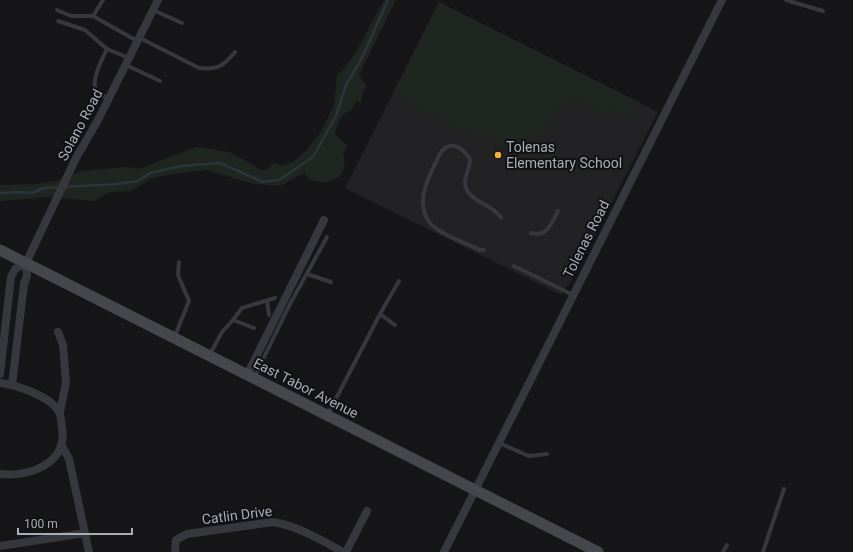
<svg xmlns="http://www.w3.org/2000/svg" width="853" height="552" font-family="Roboto,sans-serif">
	<style>
		.built { fill: #222225 }
		.green { fill: #1e261f }
		.lines { fill: none; stroke-linecap: round; stroke-linejoin: round }
		.stream { stroke: #2c353c; stroke-width: 2.5 }
		.lane { stroke: #37383d; stroke-width: 4 }
		.street { stroke: #37383d; stroke-width: 8 }
		.secondary { stroke: #45474d; stroke-width: 11 }
		.poi-dot { fill: #f2b134; stroke: #111113; stroke-width: 1.5 }
		.labels { text-anchor: middle; stroke-width: 4; stroke-linejoin: round; paint-order: stroke }
		.street-label { font-size: 14px; fill: #a8adb8; stroke: #111113 }
		.poi-label { font-size: 14px; fill: #a8adb8; stroke: #111113; text-anchor: start }
	</style>
	<rect width="100%" height="100%" fill="#161618"/>
	<!-- built -->
	<path class="built" d="M 439,2 L 658,112 L 573,278 L 561,295 L 345,188 Z"/>
	<!-- green -->
	<path class="green" d="M 384,0 L 396,0 L 359,75 L 367,87 L 363,91 L 361,103 L 356,101 L 352,110 C 340,114 337,122 335,134 L 348,146 L 343,154 C 350,173 333,187 314,181 C 310,180 307,176 304,173 L 280,186 L 254,184 L 207,170 L 172,174 L 150,179 L 131,191 L 110,192 L 94,201 L 48,197 L 0,201 L 0,185 L 37,184 L 55,181 L 83,171 L 126,167 L 139,169 L 196,147 L 230,152 L 261,170 L 267,170 L 274,163 L 282,166 L 293,162 L 306,151 L 320,133 L 334,105 L 337,76 C 355,60 371,22 384,0 Z
		M 439,2 L 639,102 L 634,112 L 628,118 L 613,110 L 604,115 L 572,99 L 566,111 L 558,107 L 544,134 L 527,140 L 519,138 L 512,151 L 483,135 L 480,139 L 392,95 Z"/>
	<g class="lines">
		<!-- stream -->
		<path class="stream" d="M 0,193 L 21,192 L 32,193 L 44,188 L 117,184 L 138,181 L 150,173 L 181,166 L 220,163 L 263,182 L 279,180 L 313,157 L 336,116 L 346,85 L 362,58 L 388,0"/>
		<!-- lane -->
		<path class="lane" d="M 786,0 L 823,11
			M 57,10 L 71,16 L 93,16 L 137,41
			M 153,10 L 182,23
			M 93,16 L 103,0
			M 58,21 L 85,30 L 107,49 L 129,58
			M 140,38 L 199,68 C 217,70 224,66 235,52
			M 107,49 C 103,58 88,84 98,93 C 100,95 106,97 109,98
			M 126,65 L 160,81
			M 531,233 C 548,237 551,224 558,211
			M 484,250 L 480,250 C 466,243 441,235 431,224 C 415,206 426,182 435,164 C 438,158 441,149 447,147 C 457,142 465,152 470,159 C 470,167 466,173 465,181 C 464,202 493,203 501,218
			M 514,266 L 573,295
			M 307,274 L 331,282
			M 267,301 L 269,315
			M 380,314 L 399,281
			M 233,320 L 242,308 L 275,298
			M 174,338 L 189,301 L 178,275 L 179,262
			M 209,356 L 222,332 L 233,320 L 254,328
			M 254,378 L 289,306 L 327,237
			M 328,414 L 380,314 L 395,325
			M 499,443 L 529,456 L 547,454
			M 723,552 L 727,545
			M 763,552 L 784,489"/>
		<!-- street -->
		<path class="street" d="M 26,263 L 76,158 L 98,120 L 158,0
			M 58,332 L 63,345 L 66,383 L 60,412
			M 0,374 L 11,277 L 15,269 L 26,263
			M 247,375 L 324,220
			M 0,383 C 16,385 51,396 59,412 C 61,416 61,422 62,427 C 68,463 31,477 0,474
			M 12,385 L 24,284 L 27,276 L 26,263
			M 62,446 L 69,459 L 89,552
			M 0,546 L 85,533
			M 175,552 L 176,540 L 187,534 L 273,522 C 298,526 321,540 343,552
			M 346,552 L 367,511
			M 444,552 L 722,0"/>
		<!-- secondary -->
		<path class="secondary" d="M 0,250 L 598,552"/>
	</g>
	<!-- markers -->
	<circle class="poi-dot" cx="498" cy="155" r="4"/>
	<g class="labels">
		<!-- street labels -->
		<g class="street-label">
			<text transform="translate(80 125) rotate(-62)" y="5">Solano Road</text>
			<text transform="translate(586 239) rotate(-63)" y="5">Tolenas Road</text>
			<text transform="translate(306 388) rotate(27)" y="5">East Tabor Avenue</text>
			<text transform="translate(237 515) rotate(-7)" y="5">Catlin Drive</text>
		</g>
		<!-- poi labels -->
		<g class="poi-label">
			<text x="506" y="152">Tolenas<tspan x="506" dy="16">Elementary School</tspan></text>
		</g>
	</g>
	<!-- scale -->
	<path d="M18 528v6h114v-6" fill="none" stroke="#a8adb8" stroke-width="2"/>
	<text x="24" y="528" font-size="12" fill="#a8adb8" stroke="#111113" stroke-width="3" paint-order="stroke">100 m</text>
</svg>
